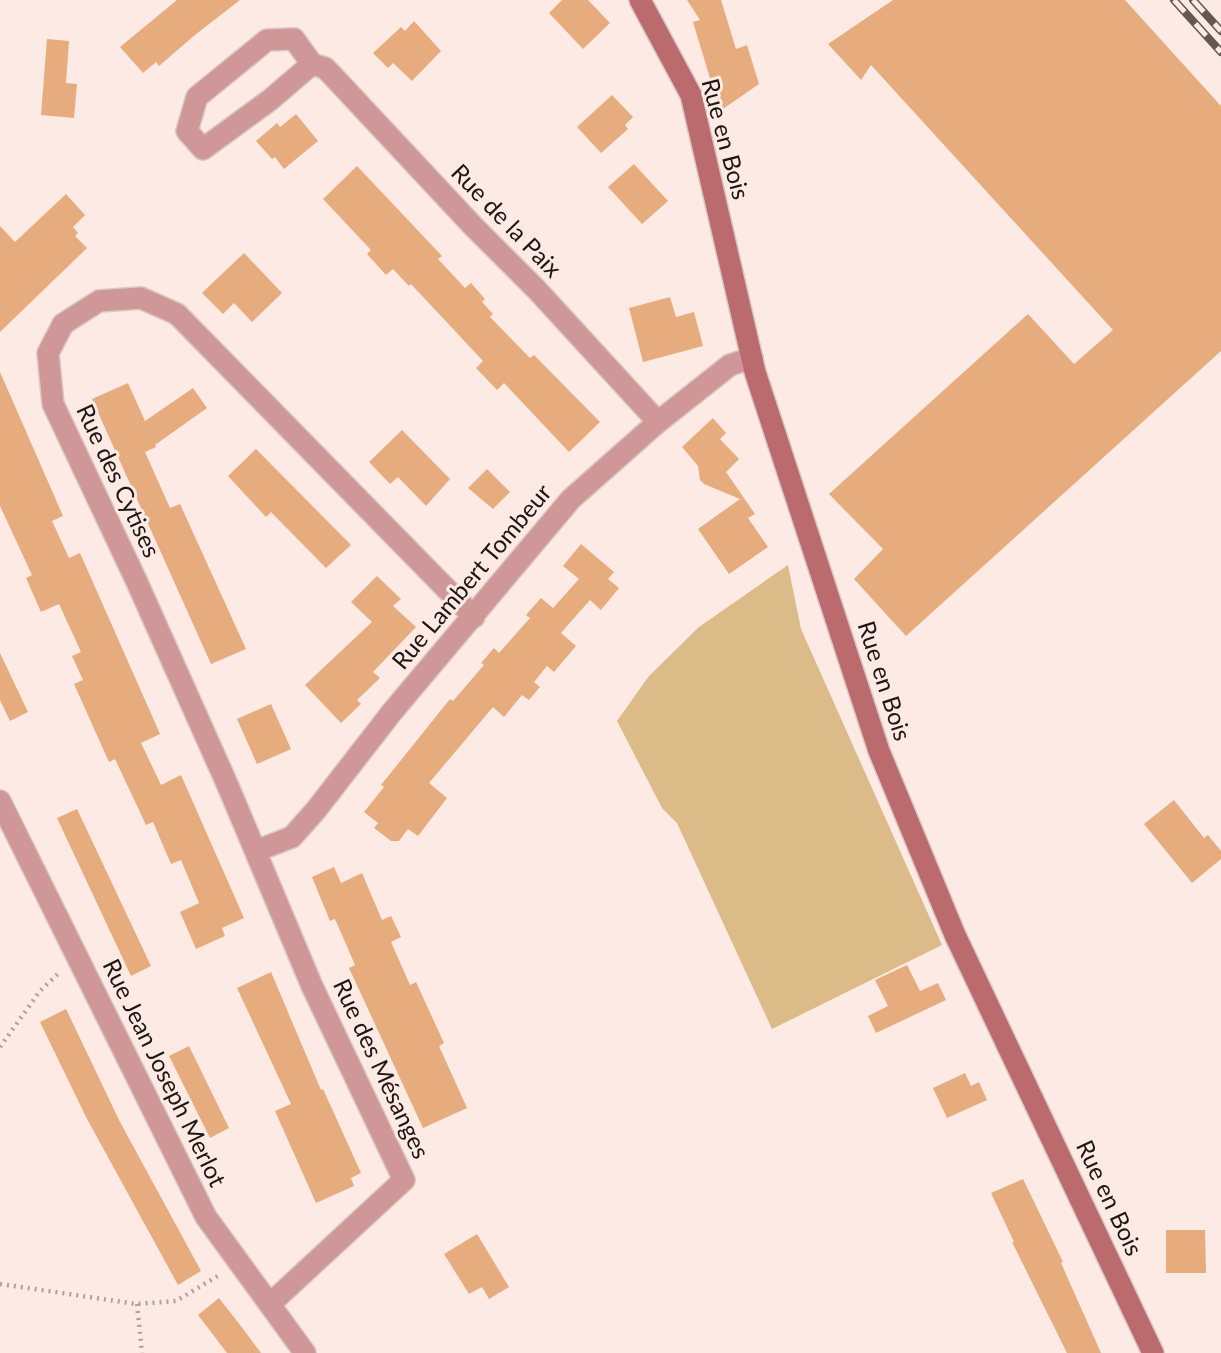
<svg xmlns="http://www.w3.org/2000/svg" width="1221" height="1353" font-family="Lato,sans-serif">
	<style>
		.green { fill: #dbbb87 }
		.building { fill: #e6ac7e }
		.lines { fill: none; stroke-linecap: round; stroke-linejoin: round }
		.street-casing { stroke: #d9c8c3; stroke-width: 24 }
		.secondary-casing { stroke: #d9c8c3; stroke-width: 24 }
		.path { stroke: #afa09b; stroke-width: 4.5; stroke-dasharray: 2 5; stroke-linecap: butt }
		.street { stroke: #cf9798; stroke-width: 21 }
		.secondary { stroke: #bb6b6e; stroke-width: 21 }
		.rail-casing { stroke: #645854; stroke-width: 8 }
		.rail { stroke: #fdeae4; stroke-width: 5; stroke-dasharray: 16; stroke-linecap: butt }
		.labels { text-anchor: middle; stroke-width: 6; stroke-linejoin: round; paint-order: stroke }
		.street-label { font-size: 24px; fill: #1f1614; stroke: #fdeae4 }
	</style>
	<rect width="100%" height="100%" fill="#fdeae4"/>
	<!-- green -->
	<path class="green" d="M 788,565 L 801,629 L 942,945 L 772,1029 L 677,823 L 662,808 L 617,721 L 649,676 L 699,627 Z"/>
	<!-- building -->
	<path class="building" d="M 177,0 L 240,0 L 195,35 L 159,66 L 156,62 L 143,73 L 120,47 Z
		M 562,0 L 588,0 L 610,23 L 583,49 L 549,13 Z
		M 687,0 L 721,0 L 736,49 L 747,45 L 759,84 L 720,111 L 693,22 L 700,20 Z
		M 893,0 L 1125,0 L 1221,106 L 1221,351 L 906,636 L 854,579 L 883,549 L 829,494 L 1028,314 L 1074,364 L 1113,330 L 871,65 L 861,80 L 828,44 Z
		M 414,21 L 441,51 L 412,81 L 393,63 L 388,68 L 373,53 L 401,27 L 405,31 Z
		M 47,39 L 69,41 L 66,83 L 77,84 L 74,118 L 41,115 Z
		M 612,95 L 633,117 L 625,125 L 628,129 L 601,153 L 577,127 Z
		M 296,114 L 318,141 L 284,169 L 275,157 L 272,159 L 256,141 L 277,123 L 280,127 Z
		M 634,164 L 668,201 L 642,224 L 608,187 Z
		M 357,166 L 442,256 L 438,259 L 465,288 L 471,283 L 485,299 L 482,302 L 493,314 L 490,317 L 530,358 L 534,355 L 600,422 L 569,452 L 504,383 L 497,390 L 476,368 L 483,361 L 411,284 L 409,286 L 393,269 L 386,275 L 367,254 L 371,250 L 323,199 Z
		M 66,194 L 85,215 L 73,227 L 78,233 L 75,236 L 87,248 L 0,332 L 0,226 L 15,242 Z
		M 244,253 L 282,293 L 252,322 L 234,303 L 223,314 L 202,293 Z
		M 670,297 L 676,317 L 694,312 L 703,346 L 643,362 L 629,308 Z
		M 0,372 L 63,516 L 52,521 L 69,558 L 80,553 L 160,734 L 141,743 L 161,785 L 181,775 L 244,918 L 222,928 L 225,936 L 196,949 L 180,912 L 199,903 L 181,860 L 171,864 L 153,822 L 146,825 L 115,759 L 109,762 L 74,684 L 83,680 L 72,656 L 81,652 L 59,604 L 41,612 L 26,578 L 32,575 L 0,506 Z
		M 128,383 L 145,421 L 193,388 L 207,408 L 155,445 L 156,447 L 145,452 L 170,508 L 180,504 L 246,649 L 211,664 L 92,399 Z
		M 713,418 L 726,433 L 720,439 L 739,459 L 726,472 L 755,514 L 748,518 L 768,547 L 729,574 L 698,529 L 740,499 L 704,484 L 700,480 L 698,466 L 682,447 Z
		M 402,430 L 450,479 L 426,506 L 398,477 L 390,484 L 369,462 Z
		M 256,449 L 351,545 L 326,568 L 271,512 L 266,517 L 228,476 Z
		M 487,469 L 510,492 L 493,509 L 468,488 Z
		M 581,544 L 614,572 L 608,579 L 619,588 L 601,610 L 590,600 L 561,633 L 576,646 L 554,672 L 547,666 L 534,682 L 540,687 L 529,700 L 522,695 L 504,717 L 493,707 L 429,783 L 447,798 L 418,836 L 408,829 L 399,841 L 391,841 L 374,828 L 378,823 L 364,812 L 384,787 L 381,785 L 450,699 L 453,701 L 484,665 L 481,663 L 494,648 L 499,653 L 530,618 L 526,615 L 541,598 L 553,608 L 579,579 L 563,566 Z
		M 377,576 L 401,599 L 393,606 L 416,627 L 373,672 L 380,678 L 357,700 L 361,704 L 341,723 L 305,685 L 372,622 L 351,602 Z
		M 0,653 L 28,712 L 10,721 L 0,700 Z
		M 271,704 L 291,749 L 257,764 L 237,719 Z
		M 1174,800 L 1204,838 L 1208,835 L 1221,851 L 1221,859 L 1192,883 L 1144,824 Z
		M 77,809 L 151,966 L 131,976 L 57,818 Z
		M 334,867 L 341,883 L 362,873 L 382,920 L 391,916 L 401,937 L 391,942 L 410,985 L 416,982 L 444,1043 L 439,1046 L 467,1108 L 423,1128 L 349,968 L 355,965 L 335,919 L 330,921 L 312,877 Z
		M 907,965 L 920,991 L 938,983 L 946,1000 L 876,1033 L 868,1016 L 888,1006 L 875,980 Z
		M 271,972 L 321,1090 L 323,1089 L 361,1173 L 351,1178 L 354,1186 L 316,1203 L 275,1111 L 291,1104 L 237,988 Z
		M 66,1009 L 120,1122 L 201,1271 L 178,1285 L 86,1117 L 40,1022 Z
		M 189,1046 L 229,1128 L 210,1138 L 169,1056 Z
		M 965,1073 L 971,1086 L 979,1082 L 987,1100 L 947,1118 L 933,1088 Z
		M 1023,1179 L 1063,1262 L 1061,1263 L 1101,1353 L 1067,1353 L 1012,1242 L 1014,1242 L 991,1193 Z
		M 1166,1230 L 1205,1230 L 1206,1273 L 1166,1273 Z
		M 477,1234 L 509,1287 L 489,1299 L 482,1287 L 469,1294 L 444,1254 Z
		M 219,1298 L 237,1321 L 261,1353 L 227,1353 L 198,1315 Z"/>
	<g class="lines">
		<!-- street casing -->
		<g class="street-casing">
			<path id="street" d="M 312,64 L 270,100 L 203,149 L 187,131 L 197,97 L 267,40 L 294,39 L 312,64 L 325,68 L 331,74 L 473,226 L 537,290 L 658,422
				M 0,801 L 206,1217 L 305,1353
				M 256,851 L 292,837 L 316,810 L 392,712 L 571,499 L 658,422 L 730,365 L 752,358
				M 270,1304 L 404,1180 L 312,986 L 228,786 L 136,580 L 53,404 L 48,353 L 63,324 L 99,301 L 141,298 L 177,314 L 474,617"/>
		</g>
		<!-- secondary casing -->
		<g class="secondary-casing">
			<path id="secondary" d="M 640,0 L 691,95 L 755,372 L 879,751 L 955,935 L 1153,1353"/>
		</g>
		<!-- path -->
		<path class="path" d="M 0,1047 L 40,991 L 61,971
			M 0,1284 L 137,1304 L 176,1301 L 221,1274
			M 137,1304 L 142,1353"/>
		<!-- street -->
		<use href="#street" class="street"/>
		<!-- secondary -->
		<use href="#secondary" class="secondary"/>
		<!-- rail casing -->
		<g class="rail-casing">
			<path id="rail" d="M 1174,0 L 1221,52
				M 1193,0 L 1221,31"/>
		</g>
		<!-- rail -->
		<use href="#rail" class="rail"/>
	</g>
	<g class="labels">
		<!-- street labels -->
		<g class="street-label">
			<text transform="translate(725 139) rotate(75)" y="8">Rue en Bois</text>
			<text transform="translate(506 221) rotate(46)" y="8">Rue de la Paix</text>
			<text transform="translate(118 481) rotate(65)" y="8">Rue des Cytises</text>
			<text transform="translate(472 577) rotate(-50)" y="8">Rue Lambert Tombeur</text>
			<text transform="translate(884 681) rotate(72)" y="8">Rue en Bois</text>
			<text transform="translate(381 1069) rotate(65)" y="8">Rue des Mésanges</text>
			<text transform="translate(164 1073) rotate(64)" y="8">Rue Jean Joseph Merlot</text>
			<text transform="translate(1109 1198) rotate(65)" y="8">Rue en Bois</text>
		</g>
	</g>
</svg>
